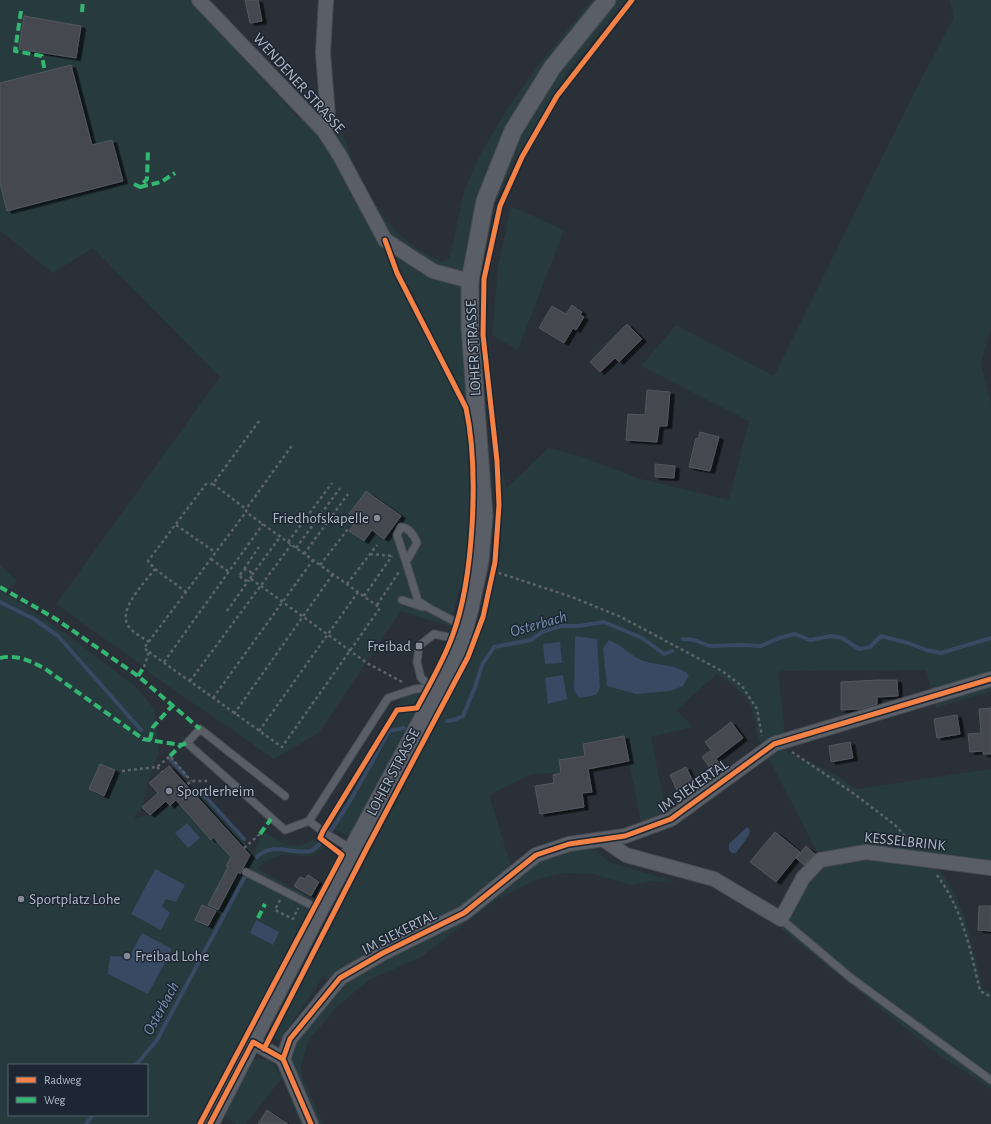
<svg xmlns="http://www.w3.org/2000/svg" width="991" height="1124" font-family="'Alegreya Sans',sans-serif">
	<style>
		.green { fill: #273a3e; fill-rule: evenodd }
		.water { fill: #384963 }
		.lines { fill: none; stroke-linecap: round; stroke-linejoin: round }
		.stream { stroke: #384963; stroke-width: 4 }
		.building { fill: #444950; stroke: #52575f; filter: url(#shadow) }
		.service-casing { stroke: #484c53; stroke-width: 9 }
		.minor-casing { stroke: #484c53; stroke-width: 16 }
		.tertiary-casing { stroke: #484c53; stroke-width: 19 }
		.path { stroke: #5d636a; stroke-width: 2.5; stroke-dasharray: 3 3; stroke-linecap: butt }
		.service { stroke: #5a5e66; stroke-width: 7 }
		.minor { stroke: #5a5e66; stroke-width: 14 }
		.tertiary { stroke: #5a5e66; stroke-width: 17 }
		.quiet { stroke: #33b770; stroke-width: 4; stroke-dasharray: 8 4; stroke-linecap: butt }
		.cycleway-casing { stroke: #1d2633; stroke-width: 8 }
		.cycleway { stroke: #f48246; stroke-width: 5 }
		.poi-dot { fill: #848b96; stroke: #1d2633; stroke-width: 1.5 }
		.labels { text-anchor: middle; stroke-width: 3; stroke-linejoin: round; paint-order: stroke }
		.street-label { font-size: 15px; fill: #b4bcc9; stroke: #1d2633 }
		.poi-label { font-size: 15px; fill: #b4bcc9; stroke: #1d2633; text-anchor: start }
		.water-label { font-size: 16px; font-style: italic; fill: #7c92b1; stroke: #1d2633 }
	</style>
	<defs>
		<filter id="shadow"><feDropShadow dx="4.5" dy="2.5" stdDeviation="0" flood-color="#0009"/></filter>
	</defs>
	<rect width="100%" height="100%" fill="#2a3038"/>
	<!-- green -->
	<path class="green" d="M 0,0 L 190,0 L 299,119 L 304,115 L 323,138 L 339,125 C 359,180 384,239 442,262 L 450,257 L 464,191 L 480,155 L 506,111 L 540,63 L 592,0 L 626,0 L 567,73 L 515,160 L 498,198 L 481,192 L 466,247 L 462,294 L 470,511 L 468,552 L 461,591 L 458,592 L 451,627 L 401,611 L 319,733 L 274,759 L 151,674 L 144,667 L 56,604 L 220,377 L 93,248 L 53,273 L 0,231 Z
		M 949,0 L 991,0 L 991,328 L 981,363 L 991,405 L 991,691 L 936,708 L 926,670 L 778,671 L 787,752 L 829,771 L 857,789 L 991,769 L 991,873 L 939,869 L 953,890 L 965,918 L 983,989 L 991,993 L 991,1089 L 939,1055 L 780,928 L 805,879 L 822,861 L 758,738 C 752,699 749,696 717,674 L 676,710 L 693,727 L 651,737 L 666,812 L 641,823 L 624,736 L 583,743 L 585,755 L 559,760 L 561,773 L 532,774 L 489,795 L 511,866 L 566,852 L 595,849 L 608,862 L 664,878 L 677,883 L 654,881 L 632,885 L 593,874 L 565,873 L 538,879 L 497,899 L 421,957 L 369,980 L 338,1006 L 308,1041 L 300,1071 L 323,1124 L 300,1124 L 282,1078 L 246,1124 L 236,1124 L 222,1114 L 253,1058 L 269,1060 L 282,1077 L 297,1043 L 340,986 L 323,977 L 281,1039 L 273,1039 L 471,658 L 496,575 L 501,536 L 502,468 L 506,489 L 548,448 L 580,456 L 637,478 L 729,500 L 749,421 L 641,366 L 676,325 L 774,376 L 915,91 L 953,19 L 953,12 Z
		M 511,206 L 564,230 L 518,350 L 492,335 L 498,266 Z
		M 0,565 L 18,582 L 3,592 L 72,638 L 134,685 L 155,710 L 159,753 L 148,782 L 142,807 L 134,819 C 161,813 173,803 193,786 L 254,853 L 263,832 C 283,843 293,853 314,839 L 324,848 L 310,856 L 283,854 L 265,862 L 258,869 L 313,899 L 243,1039 L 197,1124 L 0,1124 ZM 9,1065 L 147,1065 L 147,1115 L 9,1115 Z
		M 420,691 L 422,693 L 416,704 L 396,707 L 403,697 Z
		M 417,711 L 350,838 L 330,826 L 398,713 Z"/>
	<!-- water -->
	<path class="water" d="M 575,636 L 597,639 L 600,688 L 596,695 L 579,698 L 574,690 Z
		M 609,640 C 623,645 631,657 644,661 C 659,666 678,664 689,675 L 683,686 L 670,691 L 636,694 L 607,686 L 603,648 Z
		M 560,642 L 562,663 L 545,664 L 543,644 Z
		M 563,675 L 567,699 L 548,704 L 545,678 Z
		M 187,823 L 200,838 L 188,848 L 175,833 Z
		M 747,827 L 750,830 L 749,835 L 736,853 L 732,853 L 729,850 L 729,844 Z
		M 155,869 L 185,885 L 176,902 L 166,899 L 162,906 L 170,913 L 161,930 L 131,914 Z
		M 256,920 L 279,932 L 273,945 L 250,933 Z
		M 142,933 L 172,949 L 148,994 L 108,974 L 110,956 L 129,957 Z"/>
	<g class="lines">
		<!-- stream -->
		<path class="stream" d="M 0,602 L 34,619 L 58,636 L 141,730
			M 683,639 L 694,640 L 710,646 L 742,645 L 761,646 L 779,638 L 795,634 L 810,640 L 831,636 L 842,638 L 859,649 L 870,647 L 881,636 L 908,643 L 926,650 L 941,653 L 991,638
			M 447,721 L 454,720 L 463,716 L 475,687 L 482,665 L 494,647 L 531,640 L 542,632 L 561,626 L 579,626 L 604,622 L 642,638 L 664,654 L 672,651
			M 169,758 L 185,775
			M 202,793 L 244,839
			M 257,857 C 273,841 294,855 310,851 C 331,844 376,753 389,731 L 404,728
			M 136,1065 L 157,1040 L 245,876
			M 86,1124 L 93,1115"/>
	</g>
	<!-- building -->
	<path class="building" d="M 245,0 L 258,0 L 262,21 L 250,23 Z
		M 24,16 L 81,26 L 76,58 L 19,49 Z
		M 71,65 L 92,145 L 112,140 L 123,181 L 7,211 L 0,183 L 0,83 Z
		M 572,305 L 582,312 L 580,315 L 584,317 L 576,330 L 573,328 L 564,343 L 539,328 L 552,306 L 566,314 Z
		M 627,324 L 642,339 L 619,362 L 615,358 L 600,372 L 590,362 Z
		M 647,390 L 670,392 L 667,426 L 659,426 L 657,442 L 626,440 L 628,414 L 645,415 Z
		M 700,432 L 719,437 L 710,471 L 689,467 L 696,438 L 698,439 Z
		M 655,464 L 675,466 L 674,478 L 655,477 Z
		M 366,491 L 401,516 L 384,539 L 372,530 L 364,541 L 349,531 L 357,520 L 349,514 Z
		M 878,680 L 897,680 L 898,696 L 877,697 L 877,704 L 860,709 L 841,710 L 841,682 Z
		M 991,708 L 991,754 L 983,754 L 983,751 L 970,752 L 968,734 L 981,733 L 979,709 Z
		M 957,715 L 960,734 L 937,738 L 934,719 Z
		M 731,722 L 743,738 L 717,758 L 705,742 Z
		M 624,736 L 629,761 L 588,769 L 592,792 L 582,793 L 584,807 L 540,814 L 535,786 L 554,783 L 553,775 L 561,773 L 559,760 L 585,756 L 583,744 Z
		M 850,742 L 853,758 L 831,762 L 829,746 Z
		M 710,751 L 721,765 L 713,772 L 702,757 Z
		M 100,764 L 115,770 L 104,796 L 89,789 Z
		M 169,766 L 250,855 L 240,874 L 238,872 L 218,910 L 208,905 L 228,867 L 226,866 L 231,857 L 213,837 L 211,840 L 176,800 L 170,806 L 166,801 L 150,815 L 142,807 L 158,793 L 149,783 Z
		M 686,767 L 695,785 L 678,793 L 670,775 Z
		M 775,832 L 800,852 L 776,882 L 750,862 Z
		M 806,846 L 815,854 L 804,865 L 796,858 Z
		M 308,875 L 319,882 L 311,896 L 294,886 L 300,877 L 305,879 Z
		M 202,905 L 216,911 L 208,926 L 195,920 Z
		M 979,906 L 991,906 L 991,931 L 978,930 Z
		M 267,1110 L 288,1124 L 258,1124 Z"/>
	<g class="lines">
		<!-- service casing -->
		<g class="service-casing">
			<path id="service" d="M 406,562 L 397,535 L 401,527 C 410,528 414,535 417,543 L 406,562 L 418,601 L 429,608 L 465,627
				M 402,600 L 423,607
				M 434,689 L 421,678 L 417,662 L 419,646 L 434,634 L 452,638 L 461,642
				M 285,796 L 200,729 L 187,743 L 285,830 L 309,821
				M 352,849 L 325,833 L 309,821 L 388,698 L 415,689 L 427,688 L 437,692
				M 246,872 L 319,909
				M 781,919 L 851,978 L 991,1080"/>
		</g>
		<!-- minor casing -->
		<g class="minor-casing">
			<path id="minor" d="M 199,0 L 324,131 L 340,156 L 385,240 L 433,271 L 470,281
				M 324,131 L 328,116 L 323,53 L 326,0
				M 604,840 L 626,855 L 714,879 L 781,919 L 803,878 L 820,860 L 866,852 L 991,868
				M 253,1042 L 283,1059 L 311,1124
				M 283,1059 L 290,1039 L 340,978 L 383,953 L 464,913 L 536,855 L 569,844 L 625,836 L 671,819 L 774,744 L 991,679"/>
		</g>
		<!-- tertiary casing -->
		<g class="tertiary-casing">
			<path id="tertiary" d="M 210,1124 L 320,909 L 437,692 L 461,642 L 470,608 L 480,561 L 484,516 L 470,327 L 470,281 L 485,201 L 513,131 L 552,68 L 607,0"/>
		</g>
		<!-- path -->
		<path class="path" d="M 213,484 L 246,509
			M 176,525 L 215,552
			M 288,542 L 332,483
			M 296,548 L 340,488
			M 304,554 L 348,494
			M 370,554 L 393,556
			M 211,559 L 229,572
			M 320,565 L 348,529
			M 155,569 L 186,592
			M 244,569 L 259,547
			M240.5 575a5.5 5.5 0 1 1 11 0a5.5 5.5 0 1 1-11 0Z
			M 493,571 L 572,597 L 621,617 L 722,671 L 742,686 L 757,709 L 762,736
			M 252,575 L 280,537
			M 251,579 L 367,663 L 404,683
			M 347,584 L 377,545
			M 364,596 L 392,556
			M 377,605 L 399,572
			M 227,611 L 249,580
			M 149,642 C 143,638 134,633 129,627 C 116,611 145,582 155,569 L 148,561 L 206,484 L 213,484 L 259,421
			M 149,652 L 282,747 L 380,608 L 246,512
			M 164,662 L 263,524
			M 144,667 L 149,652 L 144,648 L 246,512 L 246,509 L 293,444
			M 190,681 L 291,545
			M 213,698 L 313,560
			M 234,714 L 333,574
			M 259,731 L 358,592
			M 792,752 L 853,793 L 895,825 L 913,845
			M 157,767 L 162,772
			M 122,771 L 157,767 L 170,756 L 191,781
			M 183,788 L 191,781 L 207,781
			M 244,848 L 260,834
			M 937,875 C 963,911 970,948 980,991 L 991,997
			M 280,900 L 275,910 L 293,919 L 298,908"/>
		<!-- service -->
		<use href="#service" class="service"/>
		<!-- minor -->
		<use href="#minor" class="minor"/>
		<!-- tertiary -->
		<use href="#tertiary" class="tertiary"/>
		<!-- quiet -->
		<path class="quiet" d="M 21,11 L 15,51 L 42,56 L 45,72
			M 82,12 L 83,0
			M 134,184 L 140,187 L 147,179 L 148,150
			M 140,187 L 161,182 L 175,173
			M 0,587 L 56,619 L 138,676 L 200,729
			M 0,658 C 17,654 30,661 44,668 L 143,739 L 181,745 L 187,743
			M 138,676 L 144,667
			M 150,740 L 153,727 L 172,706
			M 170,756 L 181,745
			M 260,834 L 271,819
			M 258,918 L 265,904"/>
		<!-- cycleway casing -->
		<g class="cycleway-casing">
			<path id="cycleway" d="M 264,1049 L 368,846 L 468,657 L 483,617 L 495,562 L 499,505 L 497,461 L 483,335 L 484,279 L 500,206 L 522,157 L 557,96 L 632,0
				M 283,1059 L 290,1039 L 340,978 L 383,953 L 464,913 L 536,855 L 569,844 L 625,836 L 671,819 L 774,744 L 991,679
				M 200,1124 L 342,855 L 320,838 L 323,831 L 397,710 L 417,708 C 429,685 443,662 452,637 C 474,579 479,469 466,408 L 397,273 L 385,240
				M 210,1124 L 253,1042 L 283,1059 L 311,1124"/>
		</g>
		<!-- cycleway -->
		<use href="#cycleway" class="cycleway"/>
	</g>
	<!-- markers -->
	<g class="poi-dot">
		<circle cx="377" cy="518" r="4"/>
		<rect x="415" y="642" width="8" height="8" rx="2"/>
		<circle cx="169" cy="791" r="4"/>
		<circle cx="21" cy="899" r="4"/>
		<circle cx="127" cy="956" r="4"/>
	</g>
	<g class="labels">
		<!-- street labels -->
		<g class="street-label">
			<text transform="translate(299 83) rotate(48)" y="5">WENDENER STRASSE</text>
			<text transform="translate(473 348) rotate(-93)" y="5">LOHER STRASSE</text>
			<text transform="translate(393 772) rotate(-62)" y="5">LOHER STRASSE</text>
			<text transform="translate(693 786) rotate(-35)" y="5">IM SIEKERTAL</text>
			<text transform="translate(905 841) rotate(6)" y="5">KESSELBRINK</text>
			<text transform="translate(399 932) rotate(-27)" y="5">IM SIEKERTAL</text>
		</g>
		<!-- poi labels -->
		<g class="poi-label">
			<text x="369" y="523" text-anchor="end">Friedhofskapelle</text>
			<text x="411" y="651" text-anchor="end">Freibad</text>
			<text x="177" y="796">Sportlerheim</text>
			<text x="29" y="904">Sportplatz Lohe</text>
			<text x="135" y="961">Freibad Lohe</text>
		</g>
		<!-- water labels -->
		<g class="water-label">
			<text transform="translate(538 623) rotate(-16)" y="6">Osterbach</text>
			<text transform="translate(160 1008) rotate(-61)" y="6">Osterbach</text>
		</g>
	</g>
	<!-- legend -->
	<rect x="8" y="1064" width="140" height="52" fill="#1d2633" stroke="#59626f"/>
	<rect x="16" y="1077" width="20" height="6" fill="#f48246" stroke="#59626f"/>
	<text x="44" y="1084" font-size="12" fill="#b4bcc9">Radweg</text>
	<rect x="16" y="1097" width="20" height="6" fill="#33b770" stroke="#59626f"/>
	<text x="44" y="1104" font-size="12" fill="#b4bcc9">Weg</text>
</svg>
